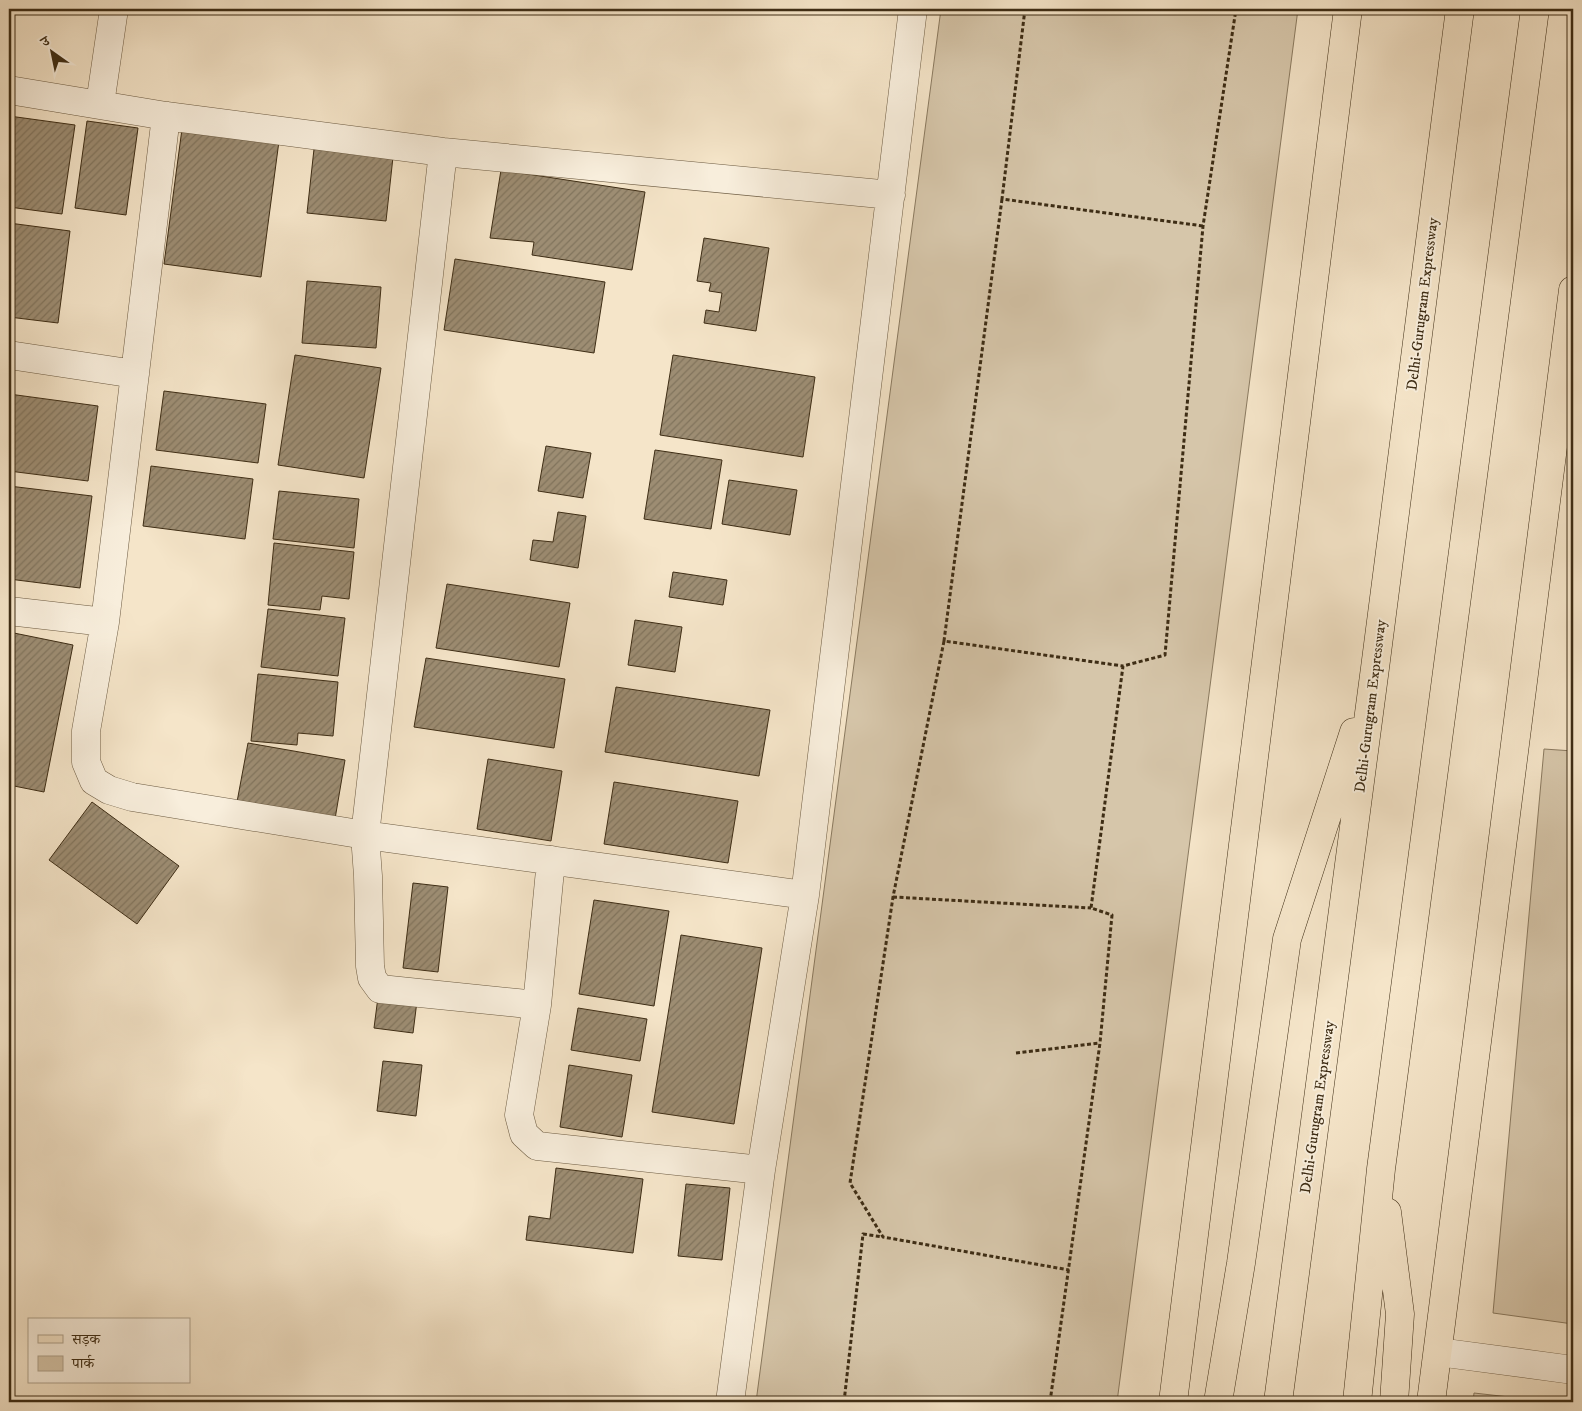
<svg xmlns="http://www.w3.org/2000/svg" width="1582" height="1411" font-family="'IM FELL DW Pica','Noto Serif Devanagari',serif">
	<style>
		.park { fill: #d6c6aa; stroke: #8a7a60 }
		.building { fill: url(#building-hatch); stroke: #3e2d15 }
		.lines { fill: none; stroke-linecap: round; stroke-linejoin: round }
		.minor-casing { stroke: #6c5b42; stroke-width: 29 }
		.major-casing { stroke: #3e2d15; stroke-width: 29 }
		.highway-casing { stroke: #3e2d15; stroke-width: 29 }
		.path { stroke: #3e2d15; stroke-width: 3; stroke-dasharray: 4 2.5; stroke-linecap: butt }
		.minor { stroke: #f8eedc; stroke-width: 28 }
		.major { stroke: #f5e5c9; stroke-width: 28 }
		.highway { stroke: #f5e5c9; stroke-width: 28 }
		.labels { text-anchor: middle; stroke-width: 4; stroke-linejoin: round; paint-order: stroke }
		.street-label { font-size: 15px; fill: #3e2d15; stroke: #f8eedc }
	</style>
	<defs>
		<pattern id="building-hatch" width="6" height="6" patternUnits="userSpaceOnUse" patternTransform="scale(1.25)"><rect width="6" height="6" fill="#9d8d73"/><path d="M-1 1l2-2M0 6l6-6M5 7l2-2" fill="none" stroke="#81745d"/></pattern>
	</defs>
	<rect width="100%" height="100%" fill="#f5e5c9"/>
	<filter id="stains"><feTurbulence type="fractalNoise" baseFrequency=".004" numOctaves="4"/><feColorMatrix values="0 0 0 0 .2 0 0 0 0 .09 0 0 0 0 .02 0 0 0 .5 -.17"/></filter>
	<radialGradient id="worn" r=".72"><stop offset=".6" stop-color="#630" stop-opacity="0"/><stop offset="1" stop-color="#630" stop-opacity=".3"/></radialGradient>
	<!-- park -->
	<path class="park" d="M 941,9 L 1298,9 L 1117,1402 L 756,1402 Z
		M 1544,749 L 1573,751 L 1573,1324 L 1493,1313 Z
		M 1474,1393 L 1553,1402 L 1473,1402 Z"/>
	<!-- building -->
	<path class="building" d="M 9,116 L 75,125 L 62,214 L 9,207 Z
		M 87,121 L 138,128 L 126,215 L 75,208 Z
		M 182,129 L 279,141 L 261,277 L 164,264 Z
		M 314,149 L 393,157 L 386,221 L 307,213 Z
		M 501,170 L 645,192 L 632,270 L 532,255 L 534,242 L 490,238 Z
		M 9,223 L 70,231 L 58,323 L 9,317 Z
		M 704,238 L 769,248 L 756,331 L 704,323 L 706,310 L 719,312 L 722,293 L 709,291 L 711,283 L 697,281 Z
		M 455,259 L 605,282 L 594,353 L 444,330 Z
		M 307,281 L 381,287 L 376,348 L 302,343 Z
		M 295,355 L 381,368 L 364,478 L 278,465 Z
		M 673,355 L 815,377 L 803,457 L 660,435 Z
		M 164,391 L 266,404 L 258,463 L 156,450 Z
		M 9,394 L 98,406 L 88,481 L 9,471 Z
		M 546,446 L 591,453 L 583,498 L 538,491 Z
		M 655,450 L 722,460 L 711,529 L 644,519 Z
		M 151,466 L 253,479 L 245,539 L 143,526 Z
		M 729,480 L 797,490 L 790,535 L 722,524 Z
		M 9,486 L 92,496 L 80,588 L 9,579 Z
		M 279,491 L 359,499 L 354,548 L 273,539 Z
		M 558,512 L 586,516 L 578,568 L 530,560 L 533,540 L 553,542 Z
		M 274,543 L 354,552 L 349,599 L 322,596 L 320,610 L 268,605 Z
		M 673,572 L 727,580 L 723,605 L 669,597 Z
		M 447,584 L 570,603 L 559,667 L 436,648 Z
		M 268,609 L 345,618 L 338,676 L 261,667 Z
		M 635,620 L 682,627 L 675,672 L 628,665 Z
		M 9,632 L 73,645 L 44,792 L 9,785 Z
		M 426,658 L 565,679 L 554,748 L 414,727 Z
		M 258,674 L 338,682 L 333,736 L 298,733 L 297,745 L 251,741 Z
		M 616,687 L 770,710 L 759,776 L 605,752 Z
		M 248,743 L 345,760 L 335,819 L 237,802 Z
		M 488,759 L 562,771 L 551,841 L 477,829 Z
		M 614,782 L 738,801 L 728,863 L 604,844 Z
		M 92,802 L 179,866 L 137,924 L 49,860 Z
		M 413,883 L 448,887 L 438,972 L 403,968 Z
		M 594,900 L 669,911 L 654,1006 L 579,994 Z
		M 681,935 L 762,948 L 734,1124 L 652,1112 Z
		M 378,997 L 417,1001 L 413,1033 L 374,1028 Z
		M 578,1008 L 647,1019 L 640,1061 L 571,1050 Z
		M 383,1061 L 422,1065 L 416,1116 L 377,1111 Z
		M 569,1065 L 632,1075 L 622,1137 L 560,1127 Z
		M 556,1168 L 643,1179 L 633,1253 L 526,1240 L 529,1216 L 550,1219 Z
		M 686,1184 L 730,1188 L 722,1260 L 678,1256 Z"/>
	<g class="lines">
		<!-- minor casing -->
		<g class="minor-casing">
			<path id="minor" d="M 9,90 L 166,116 L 443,152 L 891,195
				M 100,104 L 114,9
				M 166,116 L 105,622 L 86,731 L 86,762 L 94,781 L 109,790 L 132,797 L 365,835 L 805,895
				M 443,152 L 365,835 L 368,876 L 370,966 L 372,978 L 380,989 L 537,1005
				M 9,355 L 135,374
				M 9,611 L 105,622
				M 551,860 L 537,1005 L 519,1115 L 524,1134 L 537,1146 L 761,1170
				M 1438,1352 L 1573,1370
				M 730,1402 L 761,1170 L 805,895 L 913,9"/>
		</g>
		<!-- major casing -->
		<g class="major-casing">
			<path id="major" d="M 1173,1402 L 1348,9
				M 1431,1402 L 1573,290"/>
		</g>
		<!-- highway casing -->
		<g class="highway-casing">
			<path id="highway" d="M 1387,1212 L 1400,1314 L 1394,1402
				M 1218,1402 L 1241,1263 L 1287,939 L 1354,732
				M 1278,1402 L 1375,668 L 1460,9
				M 1357,1402 L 1381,1169 L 1535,9"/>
		</g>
		<!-- path -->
		<path class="path" d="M 1025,9 L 1002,199 L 1203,226
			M 1002,199 L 944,641 L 1123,666
			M 944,641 L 893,897 L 850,1183 L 883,1237 L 1069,1270
			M 893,897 L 1091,908
			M 1016,1053 L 1100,1043
			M 844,1402 L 863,1234 L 883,1237
			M 1050,1402 L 1100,1043 L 1112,915 L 1091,908 L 1123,666 L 1165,655 L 1203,226 L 1236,9"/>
		<!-- minor -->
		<use href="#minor" class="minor"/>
		<!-- major -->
		<use href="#major" class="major"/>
		<!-- highway -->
		<use href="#highway" class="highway"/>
	</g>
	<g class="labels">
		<!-- street labels -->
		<g class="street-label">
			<text transform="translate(1422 304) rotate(-83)" y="5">Delhi-Gurugram Expressway</text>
			<text transform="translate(1370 706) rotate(-83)" y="5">Delhi-Gurugram Expressway</text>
			<text transform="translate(1317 1107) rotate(-82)" y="5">Delhi-Gurugram Expressway</text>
		</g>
	</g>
	<!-- margin -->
	<rect width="1582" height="1411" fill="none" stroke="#f5e5c9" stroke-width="30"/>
	<rect x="10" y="10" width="1562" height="1391" fill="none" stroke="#3e2d15" stroke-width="2.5"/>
	<rect x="15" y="15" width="1552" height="1381" fill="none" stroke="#3e2d15"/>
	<!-- legend -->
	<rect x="28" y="1318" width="162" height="65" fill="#f8eedc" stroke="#aea18c"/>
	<rect x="38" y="1335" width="25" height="8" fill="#f5e5c9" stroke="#aea18c"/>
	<text x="72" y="1344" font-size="15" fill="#3e2d15">सड़क</text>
	<rect x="38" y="1356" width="25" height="15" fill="#d6c6aa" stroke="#aea18c"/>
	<text x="72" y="1368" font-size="15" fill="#3e2d15">पार्क</text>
	<!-- north arrow -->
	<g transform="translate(52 52) rotate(327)" stroke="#f8eedc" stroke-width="4" paint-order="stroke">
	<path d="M0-4L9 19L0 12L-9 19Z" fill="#3e2d15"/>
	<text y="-8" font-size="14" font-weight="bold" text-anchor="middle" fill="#3e2d15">उ</text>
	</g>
	<rect width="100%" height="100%" filter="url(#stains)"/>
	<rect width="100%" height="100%" fill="url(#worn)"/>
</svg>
